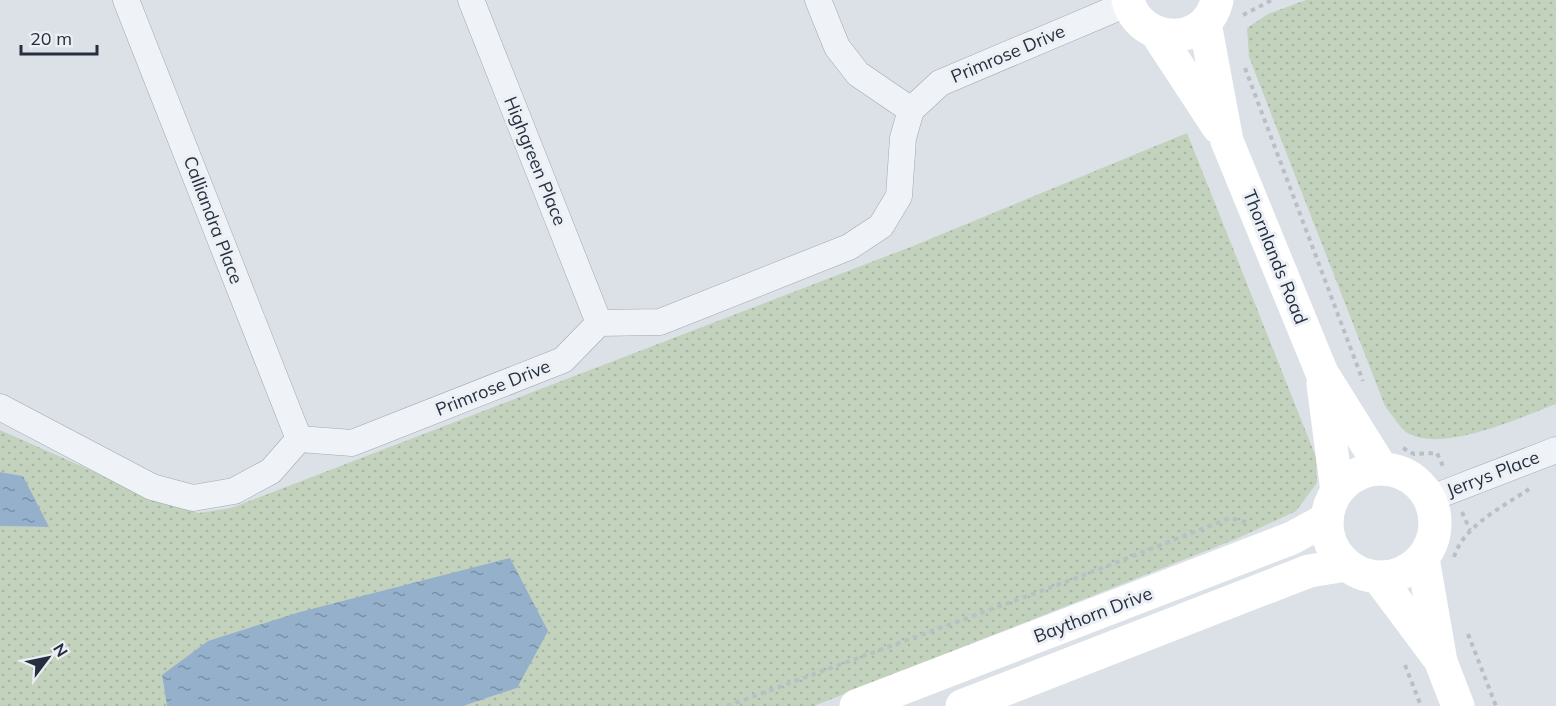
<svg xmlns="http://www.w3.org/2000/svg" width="1556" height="706" font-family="Mulish,sans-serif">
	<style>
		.park { fill: url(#park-dots) }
		.water { fill: url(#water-ripples) }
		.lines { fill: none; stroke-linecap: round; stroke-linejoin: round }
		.street-casing { stroke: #a1a8b2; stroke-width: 27 }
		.path { stroke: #babfc6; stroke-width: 4; stroke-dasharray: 4.5 4.5; stroke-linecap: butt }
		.street { stroke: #eff2f6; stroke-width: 26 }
		.secondary { stroke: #fff; stroke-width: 33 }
		.labels { text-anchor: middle; stroke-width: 6; stroke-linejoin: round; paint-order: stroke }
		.street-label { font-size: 18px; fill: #252f3f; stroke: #ecf0f5 }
	</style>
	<defs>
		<pattern id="park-dots" width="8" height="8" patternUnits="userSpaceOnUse" patternTransform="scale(1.5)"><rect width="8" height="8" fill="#c3d2bd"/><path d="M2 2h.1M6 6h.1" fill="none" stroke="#a7b5a4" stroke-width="1.8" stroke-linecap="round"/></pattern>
		<pattern id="water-ripples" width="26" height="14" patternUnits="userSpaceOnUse" patternTransform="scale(1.5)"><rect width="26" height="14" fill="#94b0cb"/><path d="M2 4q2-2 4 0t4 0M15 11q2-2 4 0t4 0" fill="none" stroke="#7990a6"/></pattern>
	</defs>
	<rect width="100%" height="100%" fill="#dce1e8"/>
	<!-- park -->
	<path class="park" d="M 1306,0 L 1556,0 L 1556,404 C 1519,418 1446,452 1409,434 C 1400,429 1391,413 1385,406 L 1249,57 L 1247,28 L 1268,14 Z
		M 1187,133 L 1316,457 L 1317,483 L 1296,511 L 1236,539 L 814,706 L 463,706 L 517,688 L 162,675 L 167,706 L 0,706 L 0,526 L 48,527 L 23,476 L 0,472 L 0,430 L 151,497 L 198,513 L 231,508 L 913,246 Z"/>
	<!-- water -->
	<path class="water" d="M 0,472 L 23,476 L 49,527 L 0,526 Z
		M 510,558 L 548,631 L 517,688 L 463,706 L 167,706 L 162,675 L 208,641 L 300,612 Z"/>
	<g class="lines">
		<!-- street casing -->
		<g class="street-casing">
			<path id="street" d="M 126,0 L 299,439
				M 471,0 L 599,323
				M 818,0 L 837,47 L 858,74 L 911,110
				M 0,407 L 152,487 L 193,498 L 234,491 L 271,471 L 299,439 L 352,443 L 563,360 L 599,323 L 660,322 L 849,247 L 881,226 L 899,196 L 903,138 L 911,110 L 940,83 L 1129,3
				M 1429,499 L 1556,450"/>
		</g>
		<!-- path -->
		<path class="path" d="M 1243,15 L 1272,0
			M 1245,68 L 1363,381
			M 1403,448 L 1414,454 L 1437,453 L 1443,466
			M 1462,512 L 1470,530
			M 1454,557 C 1464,525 1503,507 1529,489
			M 1468,634 L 1496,706
			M 1405,665 L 1421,706
			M 727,706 L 1071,580 L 1230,518 L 1249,523"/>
		<!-- street -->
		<use href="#street" class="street"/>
		<!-- secondary -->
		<path class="secondary" d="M 1128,0 C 1140,46 1206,48 1217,0
			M 1205,23 L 1227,141 L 1322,373 L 1382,469
			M 1157,34 L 1218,127
			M 1323,384 L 1337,491
			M1327 523a54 54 0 1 1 108 0a54 54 0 1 1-108 0Z
			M 1423,558 L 1441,662 L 1458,706
			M 1378,577 L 1437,656
			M 856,706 L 1292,538 L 1327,519
			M 962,706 L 1309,571 L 1346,565"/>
	</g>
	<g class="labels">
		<!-- street labels -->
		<g class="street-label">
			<text transform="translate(1008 54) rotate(-23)" y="6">Primrose Drive</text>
			<text transform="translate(535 161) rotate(68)" y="6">Highgreen Place</text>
			<text transform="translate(213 220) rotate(69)" y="6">Calliandra Place</text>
			<text transform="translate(1275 257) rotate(68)" y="6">Thornlands Road</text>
			<text transform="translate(493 388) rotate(-22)" y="6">Primrose Drive</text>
			<text transform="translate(1493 474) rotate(-21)" y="6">Jerrys Place</text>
			<text transform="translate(1093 615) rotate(-21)" y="6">Baythorn Drive</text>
		</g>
	</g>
	<!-- north arrow -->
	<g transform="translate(48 658) rotate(58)" stroke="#ecf0f5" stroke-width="4.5" paint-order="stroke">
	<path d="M0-4.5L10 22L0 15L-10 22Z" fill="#252f3f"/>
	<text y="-9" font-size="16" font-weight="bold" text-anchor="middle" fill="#252f3f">N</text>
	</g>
	<!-- scale -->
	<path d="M21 45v9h76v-9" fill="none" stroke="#252f3f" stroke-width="3"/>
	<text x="30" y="45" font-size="18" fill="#252f3f" stroke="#ecf0f5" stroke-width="4.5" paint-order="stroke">20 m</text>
</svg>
